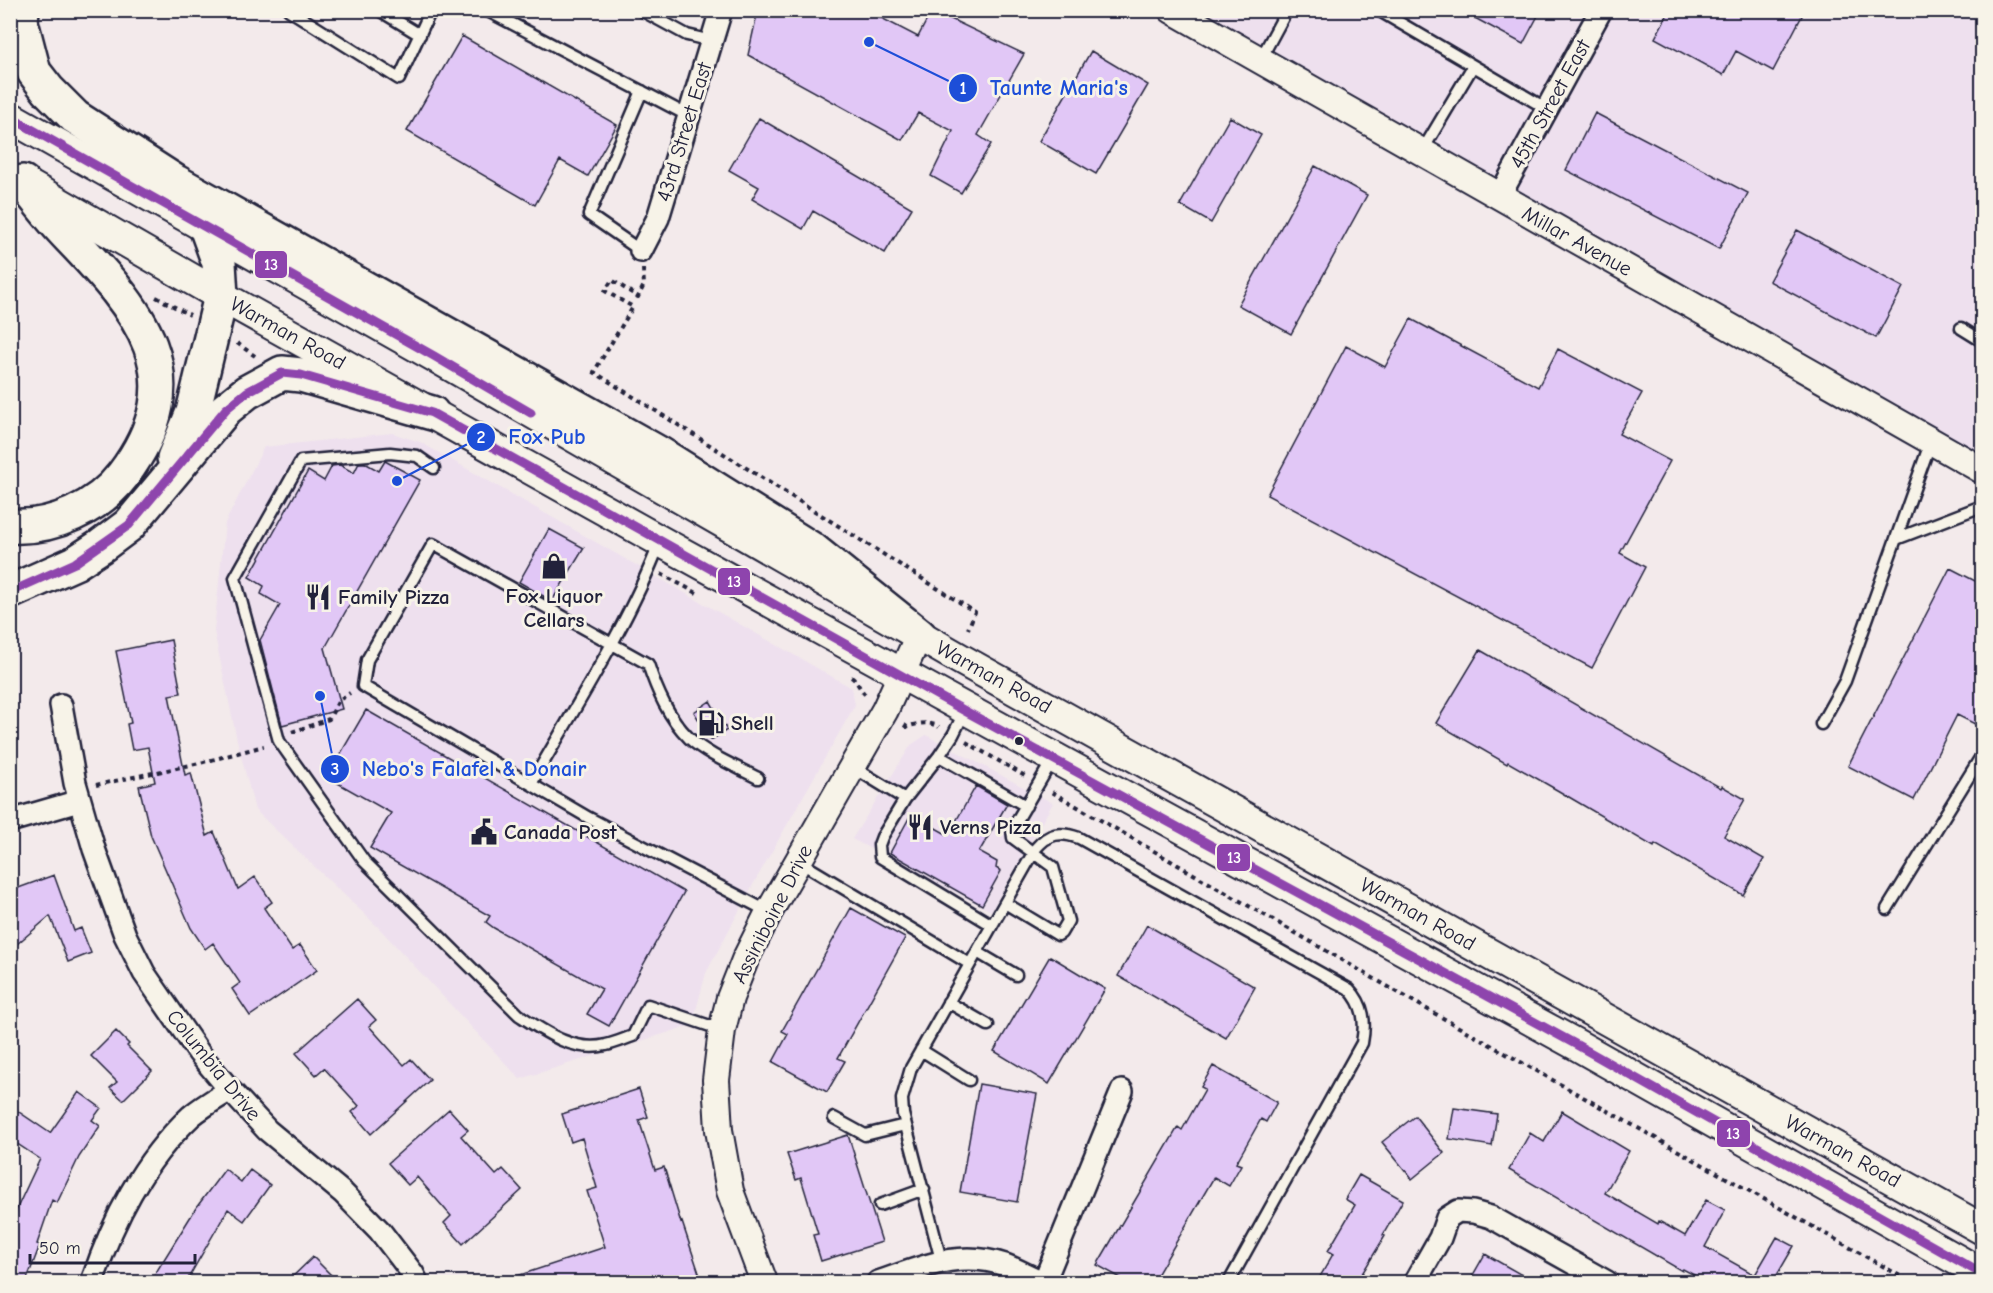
<svg xmlns="http://www.w3.org/2000/svg" width="1993" height="1293" font-family="'Comic Neue',sans-serif">
	<style>
		.built { fill: #eee0ee }
		.building { fill: #e1c7f6; stroke: #22223b; stroke-width: 1.5 }
		.lines { fill: none; stroke-linecap: round; stroke-linejoin: round }
		.service-casing { stroke: #22223b; stroke-width: 15 }
		.minor-casing { stroke: #22223b; stroke-width: 26 }
		.tertiary-casing { stroke: #22223b; stroke-width: 30 }
		.secondary-casing { stroke: #22223b; stroke-width: 34 }
		.trunk-casing { stroke: #22223b; stroke-width: 38 }
		.motorway-casing { stroke: #22223b; stroke-width: 38 }
		.path { stroke: #22223b; stroke-width: 4; stroke-dasharray: 4.5 4.5; stroke-linecap: butt }
		.service { stroke: #f7f3e8; stroke-width: 10 }
		.minor { stroke: #f7f3e8; stroke-width: 21 }
		.tertiary { stroke: #f7f3e8; stroke-width: 26 }
		.secondary { stroke: #f7f3e8; stroke-width: 30 }
		.trunk { stroke: #f7f3e8; stroke-width: 33 }
		.motorway { stroke: #f7f3e8; stroke-width: 33 }
		.bus-1-casing { stroke: #f7f3e8; stroke-width: 14 }
		.bus-1 { stroke: #8e44ad; stroke-width: 9 }
		.bus-dot { fill: #22223b; stroke: #f7f3e8; stroke-width: 2 }
		.labels { text-anchor: middle; stroke-width: 6; stroke-linejoin: round; paint-order: stroke }
		.street-label { font-size: 21px; fill: #22223b; stroke: #f7f3e8 }
		.poi-label { font-size: 21px; font-weight: bold; fill: #22223b; stroke: #f7f3e8; text-anchor: start }
		.leader { fill: none; stroke: #1d4ed8; stroke-width: 2 }
		.callout-dot { fill: #1d4ed8; stroke: #f7f3e8; stroke-width: 2 }
		.mark-label { font-size: 18px; text-anchor: middle; font-weight: bold; fill: #fff }
		.callout-label { font-size: 22px; text-anchor: middle; font-weight: bold; fill: #1d4ed8; stroke: #f7f3e8; stroke-width: 6; stroke-linejoin: round; paint-order: stroke }
		.line-badge { stroke: #f7f3e8; stroke-width: 2 }
		.badge-label { font-size: 16px; text-anchor: middle; font-weight: bold; fill: #fff }
	</style>
	<rect width="100%" height="100%" fill="#f3eaeb"/>
	<filter id="ink" filterUnits="userSpaceOnUse"><feTurbulence type="fractalNoise" baseFrequency=".0167" numOctaves="2"/><feDisplacementMap in="SourceGraphic" scale="12" xChannelSelector="R" yChannelSelector="G"/><feConvolveMatrix kernelMatrix="1 2 1 2 8 2 1 2 1" color-interpolation-filters="sRGB"/></filter>
	<g filter="url(#ink)">
		<!-- built -->
		<path class="built" d="M 1172,11 L 1982,11 L 1982,470 Z
			M 392,433 L 420,442 L 852,688 L 855,705 L 754,883 L 706,973 L 692,1025 L 520,1079 L 378,927 L 255,810 L 237,740 L 214,631 L 225,523 L 264,447 Z
			M 926,735 L 1053,803 L 991,911 L 852,839 L 911,745 Z"/>
		<!-- building -->
		<path class="building" d="M 758,10 L 866,10 L 918,37 L 932,10 L 1024,54 L 978,135 L 991,144 L 961,193 L 931,176 L 953,131 L 918,113 L 902,140 L 748,55 Z
			M 1460,10 L 1541,10 L 1523,44 Z
			M 1670,10 L 1805,10 L 1773,71 L 1736,51 L 1723,75 L 1655,38 Z
			M 462,36 L 617,125 L 588,176 L 560,160 L 535,205 L 407,131 Z
			M 1091,51 L 1148,85 L 1096,174 L 1039,141 Z
			M 1595,113 L 1748,193 L 1719,249 L 1566,170 Z
			M 1230,117 L 1261,135 L 1211,223 L 1180,205 Z
			M 759,118 L 912,208 L 885,253 L 813,211 L 803,229 L 752,199 L 759,187 L 729,170 Z
			M 1315,166 L 1367,195 L 1291,334 L 1238,305 Z
			M 1797,230 L 1903,287 L 1876,338 L 1769,281 Z
			M 1411,319 L 1538,387 L 1558,349 L 1642,393 L 1619,434 L 1670,461 L 1620,553 L 1645,567 L 1592,668 L 1267,495 L 1346,346 L 1385,367 Z
			M 385,461 L 420,480 L 325,648 L 342,709 L 282,725 L 260,640 L 280,605 L 261,594 L 264,586 L 249,577 L 308,471 L 324,481 L 332,466 L 340,465 L 354,473 L 359,463 L 365,463 L 379,471 Z
			M 549,529 L 584,548 L 552,601 L 519,582 Z
			M 1950,568 L 1983,585 L 1983,728 L 1957,715 L 1914,800 L 1848,766 Z
			M 171,640 L 181,693 L 169,695 L 185,775 L 191,773 L 207,836 L 214,832 L 238,889 L 255,877 L 272,902 L 264,908 L 292,950 L 300,945 L 317,970 L 250,1016 L 232,989 L 240,983 L 213,943 L 205,949 L 191,928 L 151,836 L 139,786 L 155,782 L 148,747 L 132,750 L 127,724 L 131,723 L 116,651 Z
			M 1480,650 L 1721,788 L 1722,786 L 1745,799 L 1724,836 L 1764,859 L 1743,895 L 1655,844 L 1654,847 L 1557,790 L 1508,762 L 1507,764 L 1436,723 Z
			M 710,701 L 727,730 L 711,740 L 694,712 Z
			M 366,710 L 684,892 L 609,1026 L 587,1014 L 602,989 L 494,928 L 486,922 L 490,916 L 370,848 L 391,813 L 327,777 Z
			M 976,786 L 1007,804 L 979,852 L 997,862 L 996,868 L 1001,871 L 982,905 L 890,853 L 909,818 L 913,821 L 916,817 L 948,835 Z
			M 54,875 L 74,931 L 81,928 L 91,953 L 68,962 L 50,916 L 10,950 L 10,891 Z
			M 851,908 L 905,938 L 838,1058 L 845,1061 L 827,1092 L 773,1062 L 788,1034 L 782,1031 Z
			M 1147,925 L 1255,987 L 1226,1038 L 1118,976 Z
			M 1050,956 L 1105,989 L 1049,1084 L 994,1051 Z
			M 357,999 L 376,1020 L 369,1026 L 404,1065 L 411,1059 L 430,1080 L 371,1134 L 352,1112 L 359,1106 L 324,1068 L 316,1075 L 296,1053 Z
			M 116,1031 L 129,1044 L 127,1046 L 152,1071 L 123,1100 L 110,1088 L 117,1082 L 91,1056 Z
			M 1213,1066 L 1277,1102 L 1266,1122 L 1261,1119 L 1236,1163 L 1241,1165 L 1229,1186 L 1214,1177 L 1153,1282 L 1128,1282 L 1097,1265 L 1178,1127 L 1182,1130 L 1205,1089 L 1201,1087 Z
			M 979,1084 L 1037,1094 L 1017,1202 L 960,1192 Z
			M 639,1089 L 648,1117 L 639,1120 L 655,1170 L 664,1167 L 681,1223 L 682,1222 L 702,1282 L 509,1282 L 508,1279 L 605,1247 L 587,1191 L 597,1188 L 582,1138 L 571,1142 L 562,1114 Z
			M 79,1092 L 101,1108 L 92,1120 L 100,1126 L 79,1157 L 57,1203 L 52,1200 L 37,1244 L 40,1245 L 26,1282 L 10,1282 L 10,1227 L 18,1206 L 40,1159 L 10,1139 L 10,1106 L 50,1133 Z
			M 1454,1108 L 1497,1114 L 1492,1146 L 1449,1139 Z
			M 449,1109 L 468,1130 L 461,1136 L 496,1175 L 503,1169 L 522,1190 L 463,1244 L 444,1223 L 451,1216 L 417,1177 L 408,1185 L 388,1163 Z
			M 1562,1111 L 1629,1151 L 1605,1193 L 1658,1224 L 1659,1221 L 1685,1236 L 1706,1200 L 1725,1210 L 1705,1247 L 1755,1275 L 1777,1237 L 1794,1246 L 1773,1282 L 1707,1282 L 1683,1269 L 1682,1271 L 1509,1170 L 1530,1133 L 1544,1142 Z
			M 1415,1116 L 1444,1153 L 1412,1179 L 1382,1142 Z
			M 848,1135 L 882,1242 L 821,1261 L 813,1235 L 818,1234 L 801,1178 L 796,1180 L 787,1154 Z
			M 225,1169 L 241,1182 L 250,1170 L 270,1185 L 244,1221 L 228,1209 L 186,1282 L 150,1282 L 196,1208 Z
			M 1359,1175 L 1403,1200 L 1383,1235 L 1385,1236 L 1357,1282 L 1317,1282 L 1333,1254 L 1328,1251 L 1355,1205 L 1345,1199 Z
			M 1485,1254 L 1534,1282 L 1469,1282 Z
			M 313,1257 L 338,1282 L 287,1282 Z"/>
		<g class="lines">
			<!-- service casing -->
			<g class="service-casing">
				<path id="service" d="M 289,10 L 399,79 L 431,10
					M 379,10 L 420,35
					M 486,10 L 689,116
					M 641,10 L 687,35 L 712,41
					M 1378,10 L 1547,109
					M 1260,60 L 1287,10
					M 1421,153 L 1473,66
					M 641,251 L 589,215 L 642,91
					M 1961,328 L 1982,341
					M 434,468 L 417,456 L 390,453 L 301,461 L 235,578 L 279,741 L 364,861 L 519,1015 C 545,1032 574,1053 606,1045 C 615,1043 624,1039 633,1036 L 648,1005 L 722,1030
					M 1896,539 L 1982,506
					M 965,711 L 953,735 L 939,756 L 905,799 L 882,837 L 879,845 L 880,857 L 992,925
					M 1821,724 L 1845,681 L 1931,441
					M 939,756 L 1026,806
					M 853,767 L 905,799
					M 758,778 C 737,767 706,754 689,738 C 668,717 657,691 648,664 L 433,544 L 367,660 L 363,686 L 589,818 L 769,912
					M 531,784 C 575,707 628,625 660,542
					M 798,861 L 970,964
					M 1005,903 L 1058,935 L 1061,933 L 1068,921 L 1053,867 L 1013,838 L 1012,829 L 1053,759
					M 1887,909 L 1982,755
					M 977,952 L 1016,975
					M 948,1002 L 988,1025
					M 921,1050 L 969,1080
					M 834,1118 L 865,1135 L 905,1125
					M 880,1205 L 924,1189
					M 941,1260 L 903,1114 L 902,1099 L 911,1068 L 1036,848 C 1049,833 1060,831 1079,838 L 1349,989 C 1364,1005 1366,1022 1362,1043 L 1229,1282"/>
			</g>
			<!-- minor casing -->
			<g class="minor-casing">
				<path id="minor" d="M 1499,197 L 1601,10
					M 641,251 L 658,218 L 721,10
					M 61,705 L 75,783 L 94,849 L 125,935 L 144,973 L 199,1053 L 230,1090 L 267,1130 L 343,1193 L 380,1231 L 413,1274 L 417,1282
					M 10,821 L 79,801
					M 92,1282 C 113,1220 142,1162 191,1116 C 203,1106 217,1098 230,1090
					M 878,1282 C 921,1268 958,1249 1005,1265 C 1018,1270 1030,1277 1043,1282
					M 1044,1282 L 1122,1091
					M 1415,1282 L 1440,1238 L 1447,1218 L 1458,1211 L 1473,1212 L 1491,1217 L 1607,1282"/>
			</g>
			<!-- tertiary casing -->
			<g class="tertiary-casing">
				<path id="tertiary" d="M 1172,10 L 1982,470
					M 764,1282 L 730,1191 L 719,1130 L 716,1080 L 722,1030 L 730,998 L 745,960 L 769,912 L 885,710 L 919,635"/>
			</g>
			<!-- secondary casing -->
			<g class="secondary-casing">
				<path id="secondary" d="M 10,117 L 434,356 L 962,660 L 1982,1229
					M 28,185 L 221,296 L 660,541 L 1577,1045 L 1982,1274"/>
			</g>
			<!-- trunk casing -->
			<g class="trunk-casing">
				<path id="trunk" d="M 22,10 L 21,22 L 34,72 L 48,90 L 75,117 L 176,182 L 660,454 L 813,550 L 919,635
					M 10,526 C 52,529 98,508 123,475 C 198,375 139,310 67,235 C 51,219 37,200 23,182"/>
			</g>
			<!-- motorway casing -->
			<g class="motorway-casing">
				<path id="motorway" d="M 174,458 L 193,412 L 221,296 L 219,263 L 206,227
					M 10,592 L 75,563 L 101,546 L 129,525 L 226,409 L 247,392 L 282,373 L 301,375 L 432,413"/>
			</g>
			<!-- path -->
			<path class="path" d="M 643,269 L 644,285 L 638,297 L 612,280 L 605,291 L 633,307 L 594,372 L 975,612 L 968,629
				M 156,297 L 190,315
				M 237,343 L 255,356
				M 661,574 L 697,593
				M 851,677 C 858,681 860,691 867,696
				M 904,725 L 907,727 C 918,723 929,721 939,727
				M 292,732 L 329,719 L 339,700 L 350,693
				M 966,742 L 1025,776
				M 96,785 L 200,763 L 264,746
				M 1052,792 L 1425,1008 L 1911,1282"/>
			<!-- service -->
			<use href="#service" class="service"/>
			<!-- minor -->
			<use href="#minor" class="minor"/>
			<!-- tertiary -->
			<use href="#tertiary" class="tertiary"/>
			<!-- secondary -->
			<use href="#secondary" class="secondary"/>
			<!-- trunk -->
			<use href="#trunk" class="trunk"/>
			<!-- motorway -->
			<use href="#motorway" class="motorway"/>
			<!-- bus-1 casing -->
			<g class="bus-1-casing">
				<path id="bus-1" d="M 10,117 L 434,356 L 531,413
					M 10,592 L 75,563 L 129,525 L 226,409 L 247,392 L 282,373 L 301,375 L 432,413 L 965,711 L 1577,1045 L 1982,1274"/>
			</g>
			<!-- bus-1 -->
			<use href="#bus-1" class="bus-1"/>
		</g>
	</g>
	<!-- icons -->
	<defs>
		<g id="shop-bare" transform="scale(2.07)"><path d="M-5-2.5h2.3a2.7 3.5 0 0 1 5.4 0H5L5.5 6h-11ZM-1.5-2.5h3a1.5 2.3 0 0 0-3 0Z" fill="#22223b" stroke="#f7f3e8" stroke-width="2.5" paint-order="stroke"/></g>
		<g id="restaurant-bare" transform="scale(2.07)"><path d="M-5-6h1v4h1v-4h1v4h1v-4h1v5L-1.5 .5V6h-2V.5L-5-1ZM5-6V6H3V1.5H1.5Q1.5-4 5-6Z" fill="#22223b" stroke="#f7f3e8" stroke-width="2.5" paint-order="stroke"/></g>
		<g id="fuel-bare" transform="scale(2.07)"><path d="M-5.5-6h7V0h2V4h1.3V-2.5L3-4.5l.8-.8L6-3V5H2.5V1h-1V6h-7ZM-4.2-4.7v3.2H.2V-4.7Z" fill="#22223b" stroke="#f7f3e8" stroke-width="2.5" paint-order="stroke"/></g>
		<g id="civic-bare" transform="scale(2.07)"><path d="M-.6-6.5H3V-4.5H.6V-3L4-1V1h2V6H-6V1h2V-1L-.6-3ZM-1.2 2.5V6h2.4V2.5Z" fill="#22223b" stroke="#f7f3e8" stroke-width="2.5" paint-order="stroke"/></g>
	</defs>
	<g fill-rule="evenodd">
		<use href="#shop-bare" x="554" y="566"/>
		<use href="#restaurant-bare" x="318" y="597"/>
		<use href="#fuel-bare" x="711" y="723"/>
		<use href="#restaurant-bare" x="920" y="827"/>
		<use href="#civic-bare" x="484" y="832"/>
	</g>
	<!-- markers -->
	<circle class="bus-dot" cx="1019" cy="741" r="5"/>
	<g class="labels">
		<!-- street labels -->
		<g class="street-label">
			<text transform="translate(1550 104) rotate(-61)" y="7">45th Street East</text>
			<text transform="translate(684 132) rotate(-73)" y="7">43rd Street East</text>
			<text transform="translate(1577 241) rotate(29)" y="7">Millar Avenue</text>
			<text transform="translate(288 333) rotate(29)" y="7">Warman Road</text>
			<text transform="translate(994 677) rotate(29)" y="7">Warman Road</text>
			<text transform="translate(772 914) rotate(-63)" y="7">Assiniboine Drive</text>
			<text transform="translate(1418 914) rotate(29)" y="7">Warman Road</text>
			<text transform="translate(214 1065) rotate(51)" y="7">Columbia Drive</text>
			<text transform="translate(1843 1151) rotate(29)" y="7">Warman Road</text>
		</g>
		<!-- poi labels -->
		<g class="poi-label">
			<text x="554" y="603" text-anchor="middle">Fox Liquor<tspan x="554" dy="24">Cellars</tspan></text>
			<text x="338" y="604">Family Pizza</text>
			<text x="731" y="730">Shell</text>
			<text x="940" y="834">Verns Pizza</text>
			<text x="504" y="839">Canada Post</text>
		</g>
	</g>
	<!-- callouts -->
	<path class="leader" d="M869 42L963 88M397 481L481 437M320 696L335 769"/>
	<g class="callout-dot">
		<circle cx="869" cy="42" r="6"/>
		<circle cx="397" cy="481" r="6"/>
		<circle cx="320" cy="696" r="6"/>
		<circle cx="963" cy="88" r="15"/>
		<circle cx="481" cy="437" r="15"/>
		<circle cx="335" cy="769" r="15"/>
	</g>
	<g class="mark-label">
		<text x="963" y="94">1</text>
		<text x="481" y="443">2</text>
		<text x="335" y="775">3</text>
	</g>
	<g class="callout-label">
		<text x="1059" y="95">Taunte Maria's</text>
		<text x="547" y="444">Fox Pub</text>
		<text x="474" y="776">Nebo's Falafel &amp; Donair</text>
	</g>
	<g class="line-badge">
		<rect x="254" y="250" width="34" height="29" rx="6" fill="#8e44ad"/>
		<rect x="717" y="567" width="34" height="29" rx="6" fill="#8e44ad"/>
		<rect x="1216" y="843" width="35" height="29" rx="6" fill="#8e44ad"/>
		<rect x="1716" y="1119" width="35" height="29" rx="6" fill="#8e44ad"/>
	</g>
	<g class="badge-label">
		<text x="271" y="270">13</text>
		<text x="734" y="587">13</text>
		<text x="1234" y="863">13</text>
		<text x="1733" y="1139">13</text>
	</g>
	<!-- margin -->
	<rect width="1993" height="1293" fill="none" stroke="#f7f3e8" stroke-width="36"/>
	<rect x="18" y="18" width="1957" height="1257" fill="none" stroke="#22223b" stroke-width="2" filter="url(#ink)"/>
	<!-- scale -->
	<path d="M30 1254v9h165v-9" fill="none" stroke="#22223b" stroke-width="3"/>
	<text x="39" y="1254" font-size="18" fill="#22223b" stroke="#f7f3e8" stroke-width="4.5" paint-order="stroke">50 m</text>
</svg>
